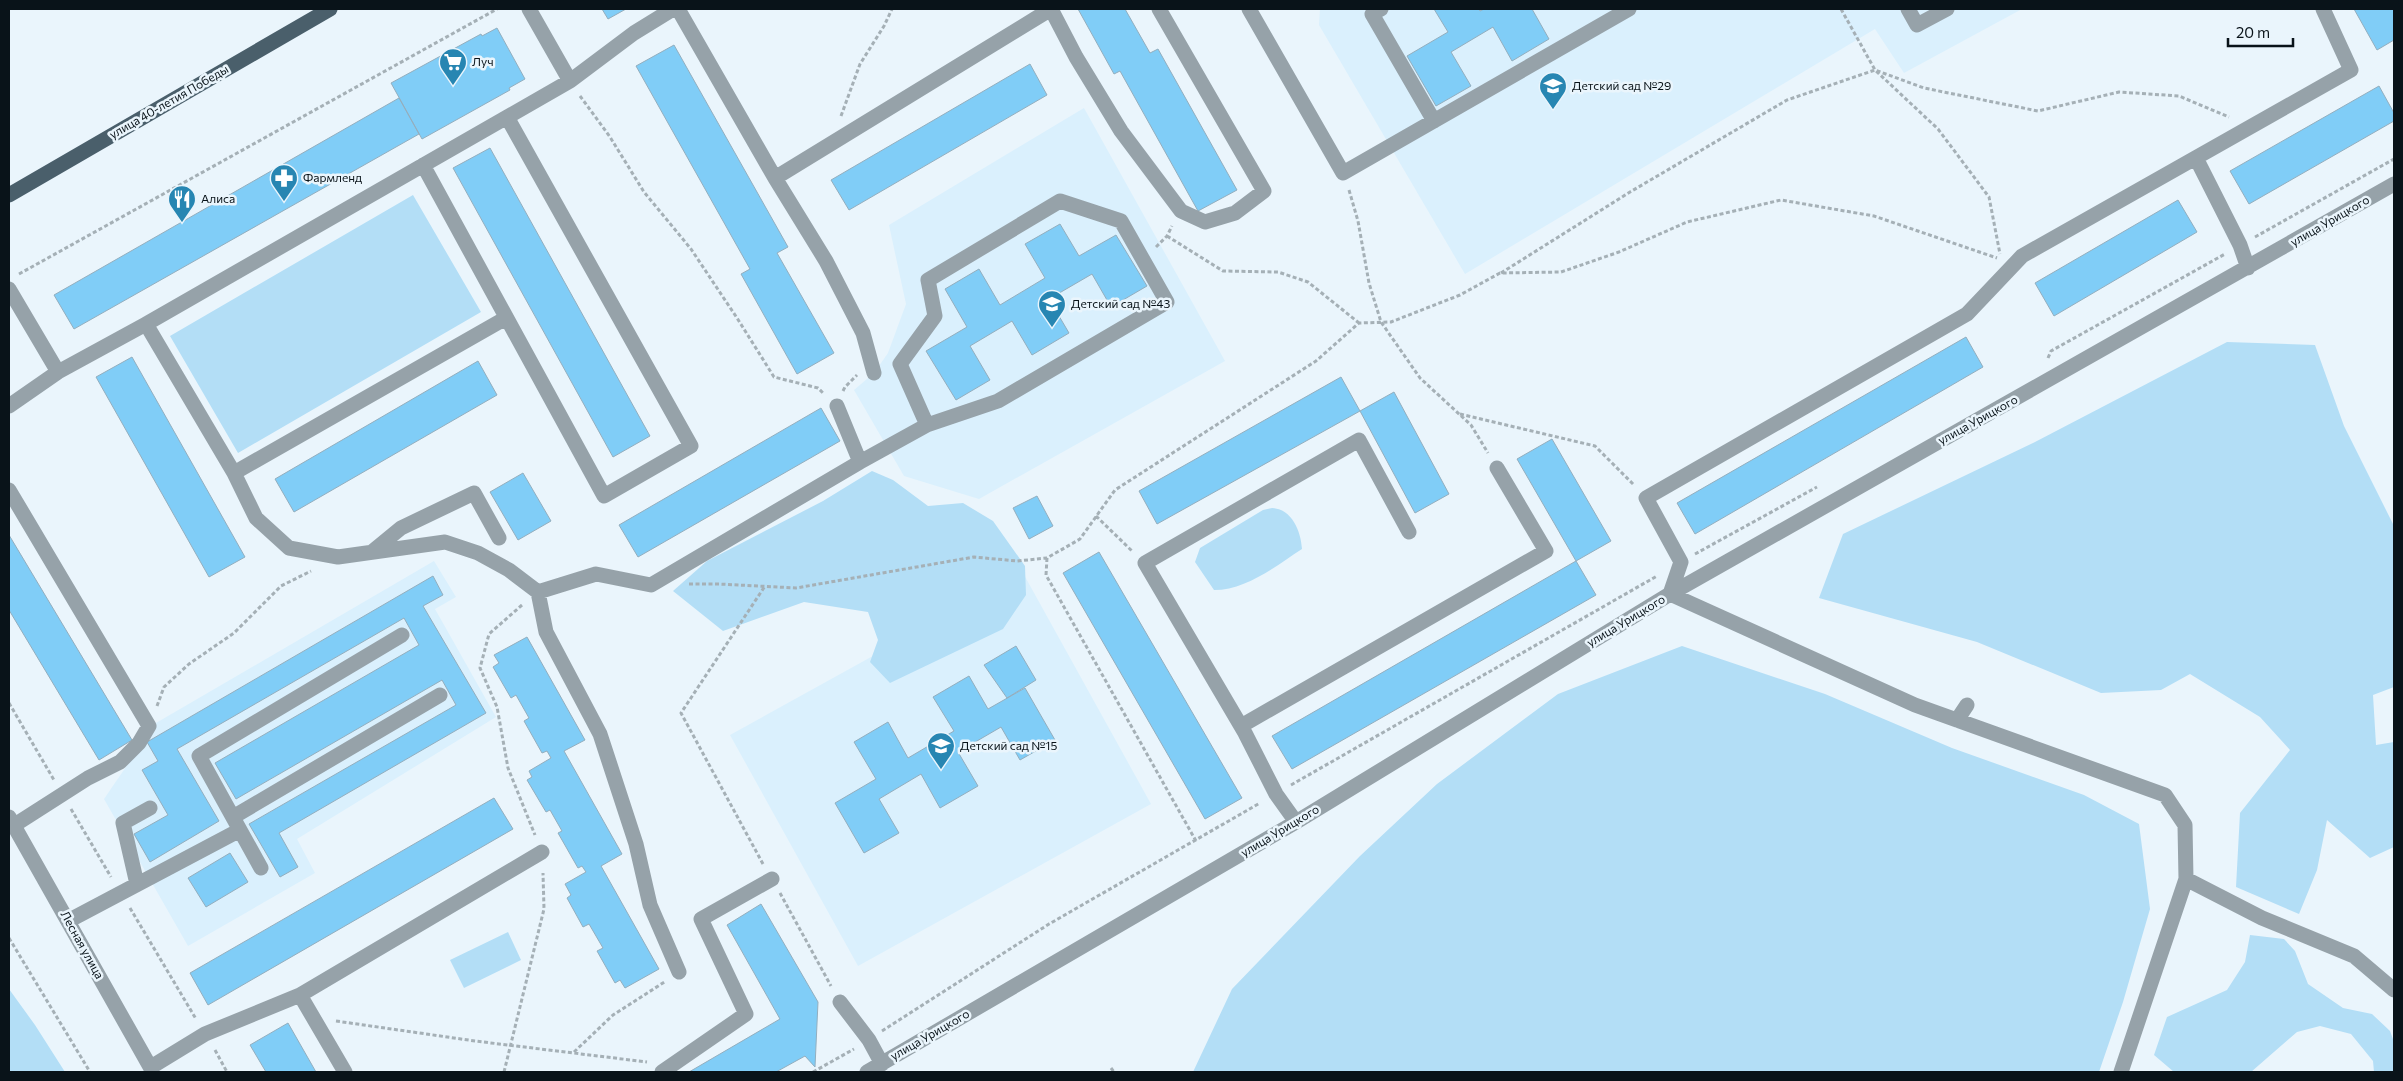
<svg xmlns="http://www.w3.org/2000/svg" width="2403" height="1081" font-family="Commissioner,sans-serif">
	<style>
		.built { fill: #daf0fd }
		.green { fill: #b3def6 }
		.building { fill: #80cdf7; stroke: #93aebe }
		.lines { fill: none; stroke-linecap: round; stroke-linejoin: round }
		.path { stroke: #a5b0b6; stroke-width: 3; stroke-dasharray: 4 2.5; stroke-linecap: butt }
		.minor { stroke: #96a2a9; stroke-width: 15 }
		.major { stroke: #4a5f6b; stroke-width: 15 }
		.labels { text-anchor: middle; stroke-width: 5; stroke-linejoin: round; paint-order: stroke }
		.poi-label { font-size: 12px; fill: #091319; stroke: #eaf5fc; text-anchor: start }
		.street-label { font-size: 12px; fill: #091319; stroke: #eaf5fc }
	</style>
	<rect width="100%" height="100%" fill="#eaf5fc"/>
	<!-- built -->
	<path class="built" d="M 1320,9 L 2022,9 L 1904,73 L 1875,29 L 1465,274 L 1319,25 Z
		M 1084,108 L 1225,361 L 979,499 L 904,476 L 854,390 L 874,373 L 888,353 L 906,304 L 889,225 Z
		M 434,561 L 456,597 L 435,609 L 496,717 L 297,839 L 315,873 L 188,946 L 104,799 L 156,723 Z
		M 1023,573 L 1151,804 L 858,966 L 730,735 Z"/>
	<!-- green -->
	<path class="green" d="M 413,195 L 481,312 L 238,453 L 170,336 Z
		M 2227,342 L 2315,345 L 2344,426 L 2394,526 L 2394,687 L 2373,695 L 2376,745 L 2394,742 L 2394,847 L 2370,858 L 2327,820 L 2317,870 L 2299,914 L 2236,887 L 2240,813 L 2290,750 L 2260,717 L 2190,674 L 2161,690 L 2101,693 L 1977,642 L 1819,598 L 1843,534 L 2035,442 Z
		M 872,471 L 893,480 L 928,506 L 963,503 L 993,521 L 1025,566 L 1026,595 L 1003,629 L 890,683 L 870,662 L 878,640 L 868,612 L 804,602 L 723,631 L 673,591 L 707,561 L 823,501 Z
		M 1272,508 C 1292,509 1301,531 1302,549 C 1276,566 1246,590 1214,590 L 1195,562 L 1200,548 L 1263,510 Z
		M 1682,646 L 1825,694 L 1952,748 L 2084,795 L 2139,824 L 2150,909 L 2123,1002 L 2099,1072 L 1193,1072 L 1232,989 L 1360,856 L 1437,784 L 1558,694 Z
		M 508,932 L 521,960 L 464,988 L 450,960 Z
		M 2250,935 L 2284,939 L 2295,951 L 2308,984 L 2343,1008 L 2372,1014 L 2390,1031 L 2394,1042 L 2394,1072 L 2374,1072 L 2373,1061 L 2351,1034 L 2320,1026 L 2297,1032 L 2251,1072 L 2174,1072 L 2154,1055 L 2167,1017 L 2227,990 L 2245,962 Z
		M 9,989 L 35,1025 L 65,1072 L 9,1072 Z"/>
	<!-- building -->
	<path class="building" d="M 602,9 L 626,9 L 608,19 Z
		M 1078,9 L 1125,9 L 1150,53 L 1158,49 L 1237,190 L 1198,211 L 1120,71 L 1114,74 Z
		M 1434,9 L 1479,9 L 1480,11 L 1484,9 L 1532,9 L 1549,39 L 1512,61 L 1493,27 L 1451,52 L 1471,86 L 1436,106 L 1407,56 L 1448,32 Z
		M 2354,9 L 2394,9 L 2394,40 L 2377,50 Z
		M 497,28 L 525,79 L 509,88 L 510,90 L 422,139 L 391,83 L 481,34 L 482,36 Z
		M 674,45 L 788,247 L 777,253 L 834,353 L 797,374 L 741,274 L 750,269 L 636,66 Z
		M 1030,64 L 1047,95 L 849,210 L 831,180 Z
		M 2379,86 L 2394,113 L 2394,121 L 2249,204 L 2230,171 Z
		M 399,98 L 419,134 L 74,329 L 54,295 Z
		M 490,148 L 650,436 L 613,457 L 453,168 Z
		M 2178,200 L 2197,232 L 2054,316 L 2035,283 Z
		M 1060,224 L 1079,256 L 1116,235 L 1147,286 L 1111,307 L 1092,274 L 1049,299 L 1069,333 L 1032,355 L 1012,321 L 970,346 L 990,380 L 956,400 L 926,351 L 967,327 L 945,289 L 979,269 L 1000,305 L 1045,278 L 1025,244 Z
		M 1966,337 L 1983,367 L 1695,534 L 1677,503 Z
		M 132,357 L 245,557 L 209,577 L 96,377 Z
		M 478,361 L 497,395 L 294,512 L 275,479 Z
		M 1341,377 L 1360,411 L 1157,524 L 1139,491 Z
		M 1394,392 L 1449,494 L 1415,513 L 1360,411 Z
		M 821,408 L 840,441 L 638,557 L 619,525 Z
		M 1552,439 L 1611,541 L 1576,561 L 1517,459 Z
		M 523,473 L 551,521 L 518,540 L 490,492 Z
		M 1037,496 L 1053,526 L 1029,539 L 1013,508 Z
		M 9,535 L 132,740 L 99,760 L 9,610 Z
		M 1099,552 L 1242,798 L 1205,819 L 1063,573 Z
		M 1576,561 L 1596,595 L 1292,769 L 1272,736 Z
		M 433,576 L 443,595 L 423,606 L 486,713 L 279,833 L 298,867 L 280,877 L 249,824 L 456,705 L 442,680 L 236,799 L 215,763 L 419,645 L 404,618 L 177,749 L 219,821 L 150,862 L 134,834 L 168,815 L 142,770 L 158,761 L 147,742 Z
		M 527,637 L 585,740 L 564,751 L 622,854 L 601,866 L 659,969 L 625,988 L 620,980 L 615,983 L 597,951 L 603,948 L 589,924 L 583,927 L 567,898 L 571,895 L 565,884 L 586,872 L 582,866 L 578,868 L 558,833 L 562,831 L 550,810 L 546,812 L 527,780 L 532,777 L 529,771 L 551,758 L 547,751 L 542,753 L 524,721 L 529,718 L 516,695 L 511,698 L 493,667 L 499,663 L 494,655 Z
		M 1016,646 L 1036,680 L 1007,698 L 984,665 Z
		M 969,676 L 988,709 L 1025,688 L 1055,740 L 1020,760 L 1001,727 L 958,752 L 978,786 L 940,808 L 921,774 L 879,799 L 899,833 L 864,853 L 835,803 L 876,779 L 854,742 L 888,722 L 908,758 L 954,731 L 933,697 Z
		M 494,798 L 513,829 L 208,1005 L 190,973 Z
		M 230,853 L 248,882 L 206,907 L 188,878 Z
		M 761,904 L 818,1002 L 815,1067 L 805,1056 L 776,1072 L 689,1072 L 780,1019 L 727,925 Z
		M 288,1023 L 316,1072 L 266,1072 L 250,1045 Z"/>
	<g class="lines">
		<!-- path -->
		<path class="path" d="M 1841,9 L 1875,70 L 1938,129 L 1989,197 L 2000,254
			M 580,96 L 610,137 L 644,192 L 691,249 L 737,318 L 774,377 L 818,388 L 824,394
			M 841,116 L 860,64 L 884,26 L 892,9
			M 1349,190 L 1358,221 L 1369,283 L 1381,322 L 1420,378 L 1471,425 L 1488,453
			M 1167,236 L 1223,271 L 1278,272 L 1308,282 L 1359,323
			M 2255,237 L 2394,159
			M 1156,247 L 1167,236 L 1172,226
			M 1501,273 L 1630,192 L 1787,100 L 1875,70 L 1924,88 L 2038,111 L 2119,92 L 2179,96 L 2229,117
			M 19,274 L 497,9
			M 2048,358 L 2051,351 L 2225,254
			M 843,391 L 845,387 L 857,375
			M 1460,414 L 1595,446 L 1634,485
			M 1096,516 L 1132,551
			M 1695,554 L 1817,487
			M 1047,558 L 1046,575 L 1196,841
			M 689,584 L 719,584 L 796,588 L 974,557 L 1017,561 L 1047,558 L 1080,539 L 1115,490 L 1316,361 L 1359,323 L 1391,322 L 1460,295 L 1500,273 L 1561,272 L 1619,252 L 1687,222 L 1781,200 L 1874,216 L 1997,258
			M 522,605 L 489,634 L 480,668 L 497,707 L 508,768 L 535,835
			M 9,703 L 54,780
			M 157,706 L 164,687 L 189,664 L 234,633 L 281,586 L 311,571
			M 1291,785 L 1657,576
			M 71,809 L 111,877
			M 763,864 L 681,713 L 765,586
			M 780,893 L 831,986
			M 130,908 L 196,1019
			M 9,938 L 90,1072
			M 336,1021 L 475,1041 L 647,1062
			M 882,1031 L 1049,924 L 1260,803
			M 215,1050 L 227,1072
			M 574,1052 L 613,1015 L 666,981
			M 1111,1068 L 1114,1072
			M 504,1072 L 544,909 L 543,873
			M 813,1072 L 854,1049"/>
		<!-- minor -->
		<path class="minor" d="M 678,9 L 775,178 L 826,261 L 863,333 L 874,373
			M 1051,9 L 1076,57 L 1121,131 L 1181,211 L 1205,222 L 1235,213 L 1264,191 L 1159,9
			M 1249,9 L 1343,173 L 1629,9
			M 1381,9 L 1372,14 L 1434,121
			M 1908,9 L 1917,25 L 1947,9
			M 570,81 L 634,33 L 673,9
			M 2196,158 L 2240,245 L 2248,268
			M 423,165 L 604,496 L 691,446 L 507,117
			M 775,178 L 1051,9
			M 9,289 L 58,372 L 146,324 L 234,473 L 256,518 L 289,548 L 338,557 L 445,542 L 478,553 L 509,570 L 538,592 L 596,574 L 651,585 L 860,462 L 837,406
			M 146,324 L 570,81 L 529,9
			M 9,406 L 58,372
			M 860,462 L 927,425 L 900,364 L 935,316 L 928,280 L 1060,201 L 1121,221 L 1167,302 L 998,401 L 927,425
			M 234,473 L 506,318
			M 9,490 L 149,726 L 139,743 L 120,762 L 88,778 L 13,826
			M 373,551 L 401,528 L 474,493 L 499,538
			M 538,592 L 546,632 L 600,734 L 636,844 L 650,905 L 679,972
			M 1957,720 L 1967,705
			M 1241,726 L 1546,551 L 1497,468
			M 9,817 L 153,1072
			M 233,817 L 440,695
			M 1296,822 L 1276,794 L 1245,733 L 1145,563 L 1359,440 L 1409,532
			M 261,868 L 199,756 L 402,635
			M 2186,879 L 2262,918 L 2354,956 L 2394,990
			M 137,884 L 123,823 L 150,808
			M 68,921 L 240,830
			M 300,995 L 345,1072
			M 840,1002 L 869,1040 L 882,1064
			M 151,1067 L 205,1034 L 300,995 L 542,852
			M 662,1072 L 746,1014 L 701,919 L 772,879
			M 867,1072 L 1296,822 L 1670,594 L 2394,184
			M 2121,1072 L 2186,879 L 2185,825 L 2165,795 L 1915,705 L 1670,594 L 1681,562 L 1646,498 L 1967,314 L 2022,256 L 2351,70 L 2323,9"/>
		<!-- major -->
		<path class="major" d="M 9,195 L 330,9"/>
	</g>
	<!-- icons -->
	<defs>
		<g id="supermarket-pin" transform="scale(1.4375)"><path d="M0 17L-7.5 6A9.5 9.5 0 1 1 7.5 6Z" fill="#2786b2" stroke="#eaf5fc"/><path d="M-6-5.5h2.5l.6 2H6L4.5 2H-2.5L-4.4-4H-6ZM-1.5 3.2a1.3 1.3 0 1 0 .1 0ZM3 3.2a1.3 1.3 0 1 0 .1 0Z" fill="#fff"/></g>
		<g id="school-pin" transform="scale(1.4375)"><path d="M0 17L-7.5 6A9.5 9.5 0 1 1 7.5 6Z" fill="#2786b2" stroke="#eaf5fc"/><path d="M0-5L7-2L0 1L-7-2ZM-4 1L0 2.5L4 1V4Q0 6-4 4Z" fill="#fff"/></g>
		<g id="pharmacy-pin" transform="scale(1.4375)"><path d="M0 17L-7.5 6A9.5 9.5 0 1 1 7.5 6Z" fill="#2786b2" stroke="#eaf5fc"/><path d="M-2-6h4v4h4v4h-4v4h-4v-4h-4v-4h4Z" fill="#fff"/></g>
		<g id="restaurant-pin" transform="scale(1.4375)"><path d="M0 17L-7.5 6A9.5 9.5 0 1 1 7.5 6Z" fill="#2786b2" stroke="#eaf5fc"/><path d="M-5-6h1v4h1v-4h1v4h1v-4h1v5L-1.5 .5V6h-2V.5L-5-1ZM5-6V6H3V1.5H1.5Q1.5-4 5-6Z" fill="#fff"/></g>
	</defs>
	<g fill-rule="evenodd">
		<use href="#supermarket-pin" x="453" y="62"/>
		<use href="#school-pin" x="1553" y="86"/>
		<use href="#pharmacy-pin" x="284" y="178"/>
		<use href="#restaurant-pin" x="182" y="199"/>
		<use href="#school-pin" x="1052" y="304"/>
		<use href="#school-pin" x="941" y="746"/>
	</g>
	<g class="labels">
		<!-- poi labels -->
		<g class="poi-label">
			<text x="472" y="66">Луч</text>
			<text x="1572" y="90">Детский сад №29</text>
			<text x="303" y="182">Фармленд</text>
			<text x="201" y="203">Алиса</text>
			<text x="1071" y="308">Детский сад №43</text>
			<text x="960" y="750">Детский сад №15</text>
		</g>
		<!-- street labels -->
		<g class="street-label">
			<text transform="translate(169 102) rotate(-30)" y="4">улица 40-летия Победы</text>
			<text transform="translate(2330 221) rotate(-30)" y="4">улица Урицкого</text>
			<text transform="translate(1978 420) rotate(-29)" y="4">улица Урицкого</text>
			<text transform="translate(1626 621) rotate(-31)" y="4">улица Урицкого</text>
			<text transform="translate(1280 831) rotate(-31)" y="4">улица Урицкого</text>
			<text transform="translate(82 945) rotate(61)" y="4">Лесная улица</text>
			<text transform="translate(930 1035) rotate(-30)" y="4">улица Урицкого</text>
		</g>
	</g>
	<!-- border -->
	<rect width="2403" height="1081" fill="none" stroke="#091319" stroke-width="20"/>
	<!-- scale -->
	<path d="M2228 38v8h65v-8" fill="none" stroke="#091319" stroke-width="2.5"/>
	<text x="2236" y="38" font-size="15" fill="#091319" stroke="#eaf5fc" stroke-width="4" paint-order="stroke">20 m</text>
</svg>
